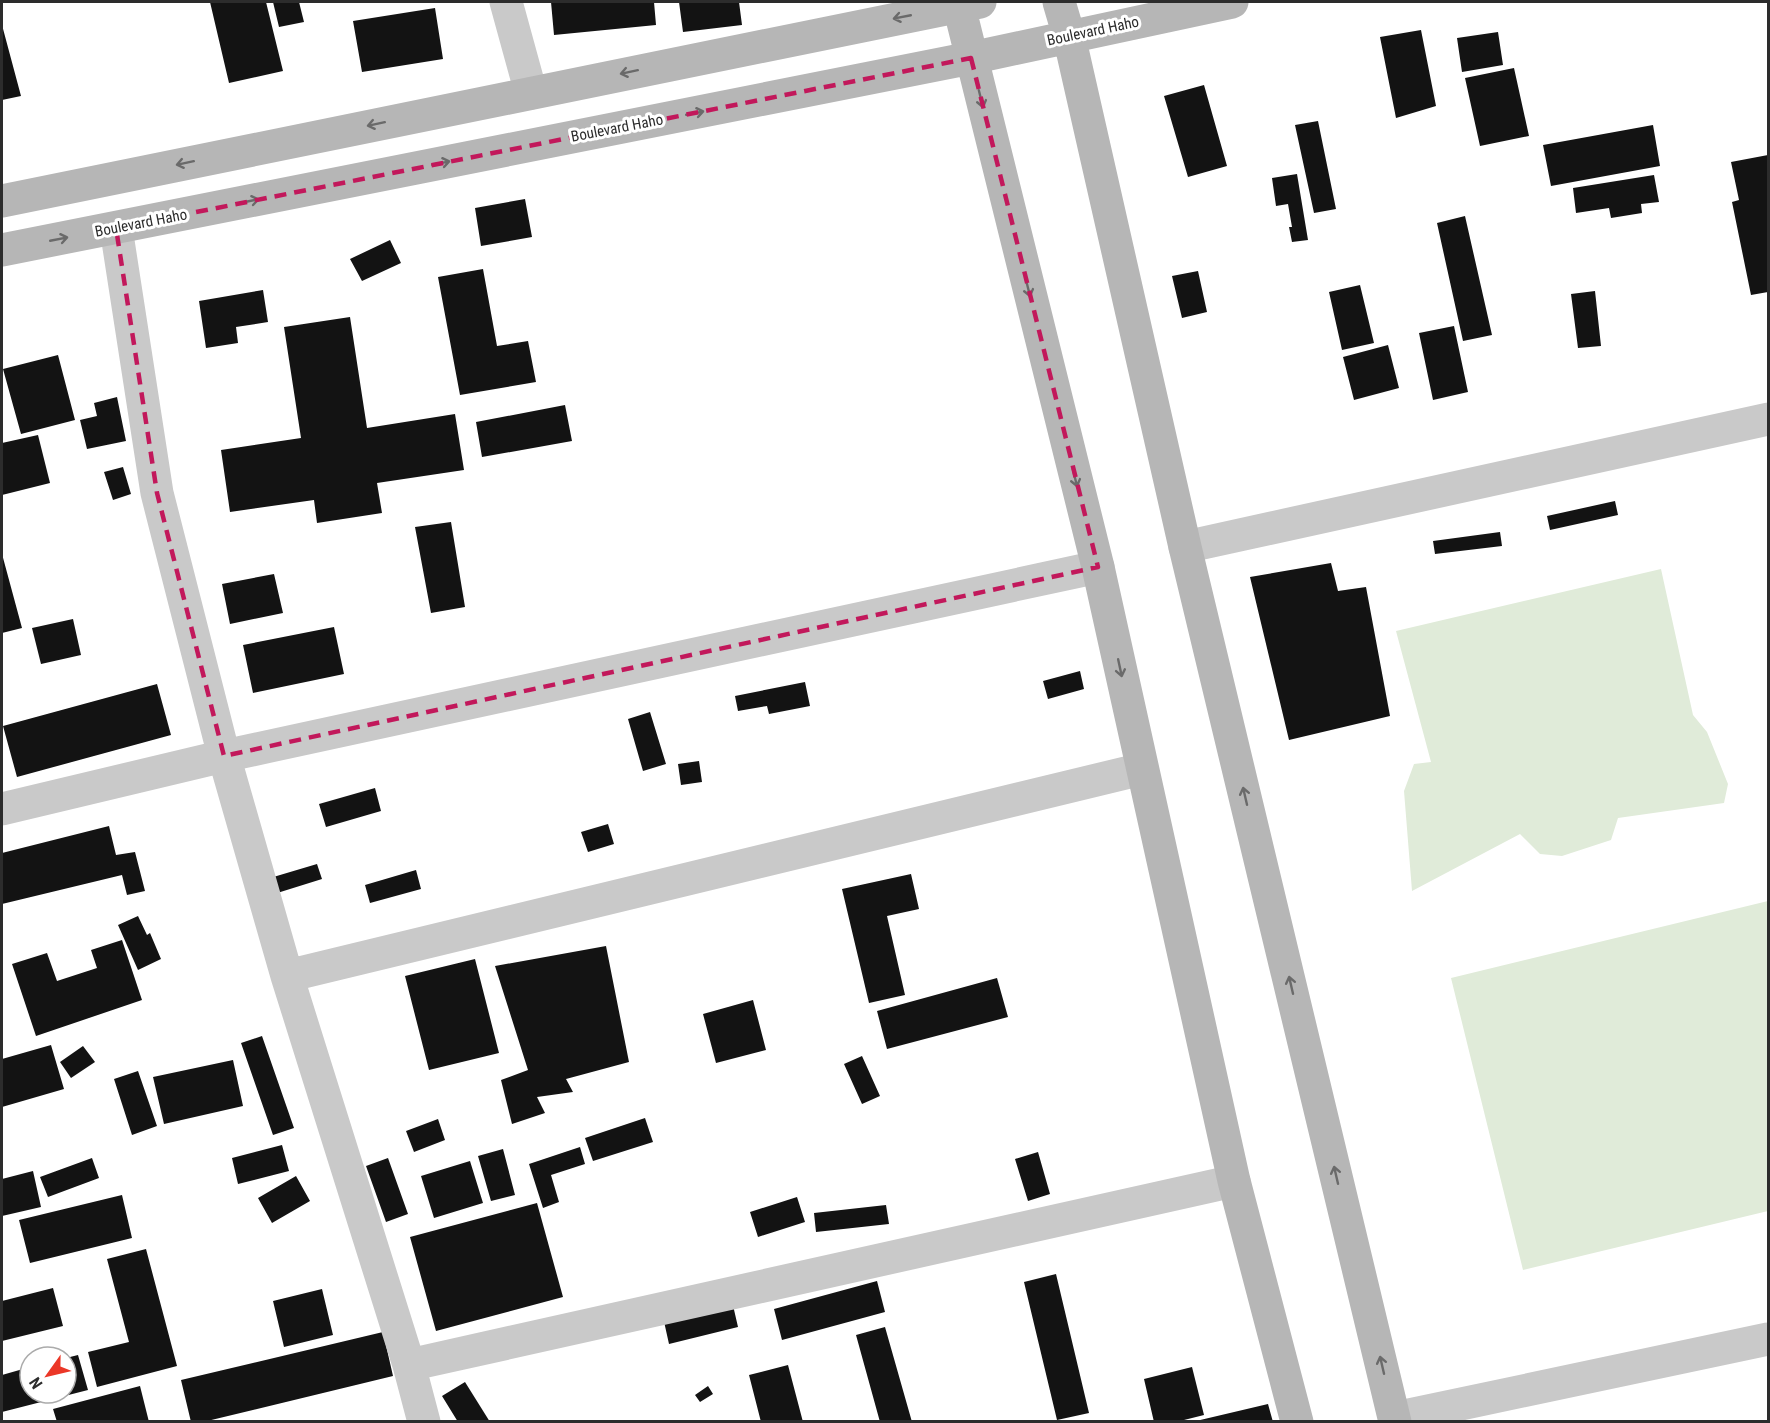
<svg xmlns="http://www.w3.org/2000/svg" width="1770" height="1423" font-family="'Roboto Condensed',sans-serif">
	<style>
		.green { fill: #e0ebd9 }
		.building { fill: #131313 }
		.lines { fill: none; stroke-linecap: round; stroke-linejoin: round }
		.street { stroke: #c9c9c9; stroke-width: 33 }
		.secondary { stroke: #b6b6b6; stroke-width: 33 }
		.oneway { stroke: #6a6a6a }
		.marked { fill: none; stroke: #c2185b; stroke-width: 4.5; stroke-dasharray: 12 8; stroke-linejoin: round }
		.labels { text-anchor: middle; stroke-width: 6; stroke-linejoin: round; paint-order: stroke }
		.street-label { font-size: 15px; fill: #2c2c2c; stroke: #fff }
	</style>
	<rect width="100%" height="100%" fill="#fff"/>
	<!-- green -->
	<path class="green" d="M 1661,569 L 1693,715 L 1707,732 L 1728,784 L 1724,803 L 1618,818 L 1611,840 L 1562,856 L 1540,854 L 1520,834 L 1412,891 L 1404,791 L 1414,764 L 1431,762 L 1396,631 Z
		M 1768,901 L 1768,1211 L 1523,1270 L 1451,978 Z"/>
	<!-- building -->
	<path class="building" d="M 210,2 L 266,2 L 283,71 L 229,83 Z
		M 273,2 L 299,2 L 304,22 L 279,27 Z
		M 551,2 L 654,2 L 656,25 L 554,35 Z
		M 679,2 L 739,2 L 742,25 L 683,32 Z
		M 435,8 L 443,59 L 362,72 L 353,21 Z
		M 2,25 L 21,96 L 2,100 Z
		M 1421,30 L 1436,106 L 1396,118 L 1380,37 Z
		M 1498,32 L 1503,65 L 1462,72 L 1457,38 Z
		M 1514,68 L 1529,136 L 1480,146 L 1465,78 Z
		M 1204,85 L 1227,166 L 1188,177 L 1164,96 Z
		M 1318,121 L 1336,209 L 1314,213 L 1295,125 Z
		M 1653,125 L 1660,166 L 1551,186 L 1543,145 Z
		M 1768,155 L 1768,292 L 1751,295 L 1732,202 L 1739,200 L 1731,162 Z
		M 1297,174 L 1308,240 L 1292,242 L 1289,227 L 1292,227 L 1288,204 L 1276,206 L 1272,178 Z
		M 1654,175 L 1659,202 L 1641,204 L 1642,213 L 1611,218 L 1609,208 L 1576,213 L 1573,188 Z
		M 525,199 L 532,237 L 481,246 L 475,208 Z
		M 1465,216 L 1492,335 L 1463,341 L 1437,223 Z
		M 390,240 L 401,263 L 362,281 L 350,259 Z
		M 483,269 L 497,346 L 528,341 L 536,382 L 460,395 L 438,277 Z
		M 1198,271 L 1207,312 L 1182,318 L 1172,276 Z
		M 1360,285 L 1374,343 L 1342,350 L 1329,292 Z
		M 263,290 L 268,322 L 236,327 L 238,343 L 206,348 L 199,301 Z
		M 1595,291 L 1601,346 L 1578,348 L 1571,294 Z
		M 350,317 L 367,428 L 455,414 L 464,470 L 377,483 L 382,513 L 317,523 L 314,500 L 230,512 L 221,450 L 301,438 L 284,327 Z
		M 1454,326 L 1468,392 L 1433,400 L 1419,333 Z
		M 1388,345 L 1399,388 L 1354,400 L 1343,357 Z
		M 58,355 L 75,420 L 21,434 L 3,369 Z
		M 117,397 L 126,441 L 87,449 L 80,420 L 97,416 L 94,403 Z
		M 565,405 L 572,441 L 482,457 L 476,422 Z
		M 38,435 L 50,483 L 2,495 L 2,443 Z
		M 123,467 L 131,494 L 113,500 L 104,472 Z
		M 1615,501 L 1618,515 L 1550,530 L 1547,516 Z
		M 451,522 L 465,607 L 431,613 L 415,527 Z
		M 1500,532 L 1502,546 L 1435,554 L 1433,541 Z
		M 2,554 L 22,628 L 2,633 Z
		M 1331,563 L 1338,591 L 1366,587 L 1390,716 L 1289,740 L 1250,577 Z
		M 274,574 L 283,613 L 230,624 L 222,584 Z
		M 73,619 L 81,655 L 41,664 L 32,628 Z
		M 334,627 L 344,674 L 253,693 L 243,645 Z
		M 1080,671 L 1084,689 L 1048,699 L 1043,681 Z
		M 805,682 L 810,706 L 769,714 L 767,706 L 738,711 L 735,696 Z
		M 157,684 L 171,735 L 17,777 L 3,726 Z
		M 650,712 L 666,764 L 643,771 L 628,719 Z
		M 699,761 L 702,782 L 681,785 L 678,764 Z
		M 375,788 L 381,811 L 326,827 L 319,804 Z
		M 608,824 L 614,844 L 588,852 L 581,832 Z
		M 109,826 L 116,855 L 135,852 L 145,891 L 127,895 L 122,875 L 2,904 L 2,853 Z
		M 317,864 L 322,879 L 274,894 L 270,878 Z
		M 416,870 L 421,889 L 370,903 L 365,885 Z
		M 911,874 L 919,909 L 887,916 L 905,995 L 869,1003 L 842,889 Z
		M 138,916 L 147,935 L 150,933 L 161,959 L 138,970 L 118,925 Z
		M 122,940 L 142,1000 L 36,1036 L 12,964 L 47,953 L 57,981 L 97,968 L 91,950 Z
		M 606,946 L 629,1062 L 566,1079 L 573,1092 L 537,1097 L 545,1113 L 512,1124 L 501,1080 L 528,1070 L 495,966 Z
		M 475,959 L 499,1053 L 429,1070 L 405,976 Z
		M 997,978 L 1008,1017 L 887,1049 L 877,1011 Z
		M 753,1000 L 766,1050 L 716,1063 L 703,1014 Z
		M 262,1036 L 294,1128 L 273,1135 L 241,1043 Z
		M 51,1045 L 64,1089 L 2,1107 L 2,1059 Z
		M 83,1046 L 95,1062 L 71,1078 L 60,1062 Z
		M 862,1056 L 880,1096 L 862,1104 L 844,1064 Z
		M 233,1060 L 243,1106 L 164,1124 L 153,1077 Z
		M 138,1071 L 157,1126 L 132,1135 L 114,1079 Z
		M 645,1118 L 653,1142 L 593,1161 L 585,1138 Z
		M 438,1119 L 445,1140 L 414,1152 L 406,1131 Z
		M 282,1145 L 289,1171 L 238,1184 L 232,1158 Z
		M 580,1147 L 585,1164 L 551,1175 L 559,1202 L 543,1208 L 529,1164 Z
		M 503,1149 L 515,1195 L 491,1201 L 478,1156 Z
		M 1038,1152 L 1050,1194 L 1028,1201 L 1015,1159 Z
		M 92,1158 L 99,1178 L 48,1197 L 40,1177 Z
		M 388,1158 L 408,1214 L 386,1222 L 366,1166 Z
		M 470,1161 L 483,1203 L 434,1218 L 421,1176 Z
		M 33,1171 L 41,1207 L 2,1216 L 2,1179 Z
		M 296,1176 L 310,1201 L 272,1223 L 258,1198 Z
		M 122,1195 L 132,1238 L 30,1263 L 19,1220 Z
		M 797,1197 L 805,1222 L 758,1237 L 750,1212 Z
		M 537,1203 L 563,1297 L 436,1331 L 410,1237 Z
		M 886,1205 L 889,1224 L 816,1232 L 814,1213 Z
		M 146,1249 L 177,1366 L 97,1387 L 88,1352 L 129,1342 L 107,1259 Z
		M 1056,1274 L 1089,1413 L 1057,1420 L 1024,1282 Z
		M 877,1281 L 885,1312 L 782,1340 L 774,1309 Z
		M 53,1288 L 63,1326 L 2,1341 L 2,1301 Z
		M 322,1289 L 333,1335 L 284,1347 L 273,1301 Z
		M 732,1301 L 738,1327 L 669,1344 L 663,1317 Z
		M 885,1327 L 912,1422 L 880,1422 L 856,1335 Z
		M 383,1332 L 393,1376 L 203,1422 L 191,1422 L 181,1380 Z
		M 78,1355 L 88,1390 L 2,1412 L 2,1375 L 30,1367 L 30,1393 L 66,1393 L 66,1358 Z
		M 788,1365 L 803,1422 L 761,1422 L 749,1375 Z
		M 1192,1367 L 1204,1415 L 1176,1422 L 1154,1422 L 1144,1379 Z
		M 465,1382 L 490,1422 L 458,1422 L 442,1396 Z
		M 140,1386 L 149,1422 L 57,1422 L 53,1409 Z
		M 708,1386 L 713,1394 L 700,1402 L 695,1395 Z
		M 1268,1404 L 1273,1422 L 1196,1422 L 1196,1421 Z"/>
	<g class="lines">
		<!-- street -->
		<path class="street" d="M 506,2 L 531,93
			M 116,228 L 157,493 L 224,756 L 287,976 L 409,1365 L 424,1422
			M 1185,547 L 1768,419
			M 2,809 L 224,756 L 1098,567
			M 287,976 L 1142,769
			M 409,1365 L 1234,1181
			M 1395,1418 L 1768,1339"/>
		<!-- secondary -->
		<path class="secondary" d="M 958,2 L 1098,567 L 1234,1181 L 1297,1422
			M 1059,2 L 1069,36 L 1185,547 L 1395,1422
			M 2,201 L 980,2
			M 2,250 L 971,58 L 1232,2"/>
	</g>
	<!-- one-way arrows -->
	<defs><path id="oneway-shaft" d="M-6 0H5M1.5-3L5.5 0L1.5 3" fill="none" stroke-width="1.6" stroke-linecap="round" stroke-linejoin="round" transform="scale(1.5)"/></defs>
	<g class="oneway">
		<use href="#oneway-shaft" transform="translate(902 17) rotate(169)"/>
		<use href="#oneway-shaft" transform="translate(629 72) rotate(168)"/>
		<use href="#oneway-shaft" transform="translate(981 99) rotate(76)"/>
		<use href="#oneway-shaft" transform="translate(695 113) rotate(-11)"/>
		<use href="#oneway-shaft" transform="translate(376 124) rotate(168)"/>
		<use href="#oneway-shaft" transform="translate(185 163) rotate(168)"/>
		<use href="#oneway-shaft" transform="translate(441 163) rotate(-11)"/>
		<use href="#oneway-shaft" transform="translate(250 201) rotate(-11)"/>
		<use href="#oneway-shaft" transform="translate(59 239) rotate(-11)"/>
		<use href="#oneway-shaft" transform="translate(1028 288) rotate(76)"/>
		<use href="#oneway-shaft" transform="translate(1075 478) rotate(76)"/>
		<use href="#oneway-shaft" transform="translate(1120 668) rotate(78)"/>
		<use href="#oneway-shaft" transform="translate(1245 796) rotate(-103)"/>
		<use href="#oneway-shaft" transform="translate(1291 985) rotate(-103)"/>
		<use href="#oneway-shaft" transform="translate(1336 1175) rotate(-103)"/>
		<use href="#oneway-shaft" transform="translate(1382 1365) rotate(-103)"/>
	</g>
	<!-- marked area -->
	<path class="marked" d="M 971,58 L 1098,567 L 224,756 L 157,493 L 116,228 Z"/>
	<g class="labels">
		<!-- street labels -->
		<g class="street-label">
			<text transform="translate(1093 31) rotate(-12)" y="5">Boulevard Haho</text>
			<text transform="translate(617 128) rotate(-11)" y="5">Boulevard Haho</text>
			<text transform="translate(141 223) rotate(-11)" y="5">Boulevard Haho</text>
		</g>
	</g>
	<!-- border -->
	<rect width="1770" height="1423" fill="none" stroke="#2c2c2c" stroke-width="6"/>
	<!-- north arrow -->
	<g transform="translate(48 1375) rotate(236)"><circle r="28" fill="#ffffff" stroke="#ababab" stroke-width="1.5"/>
	<path d="M0-4.5L10 22L0 15L-10 22Z" fill="#eb3727"/>
	<text y="-9" font-size="16" font-weight="bold" text-anchor="middle" fill="#2c2c2c">N</text>
	</g>
</svg>
